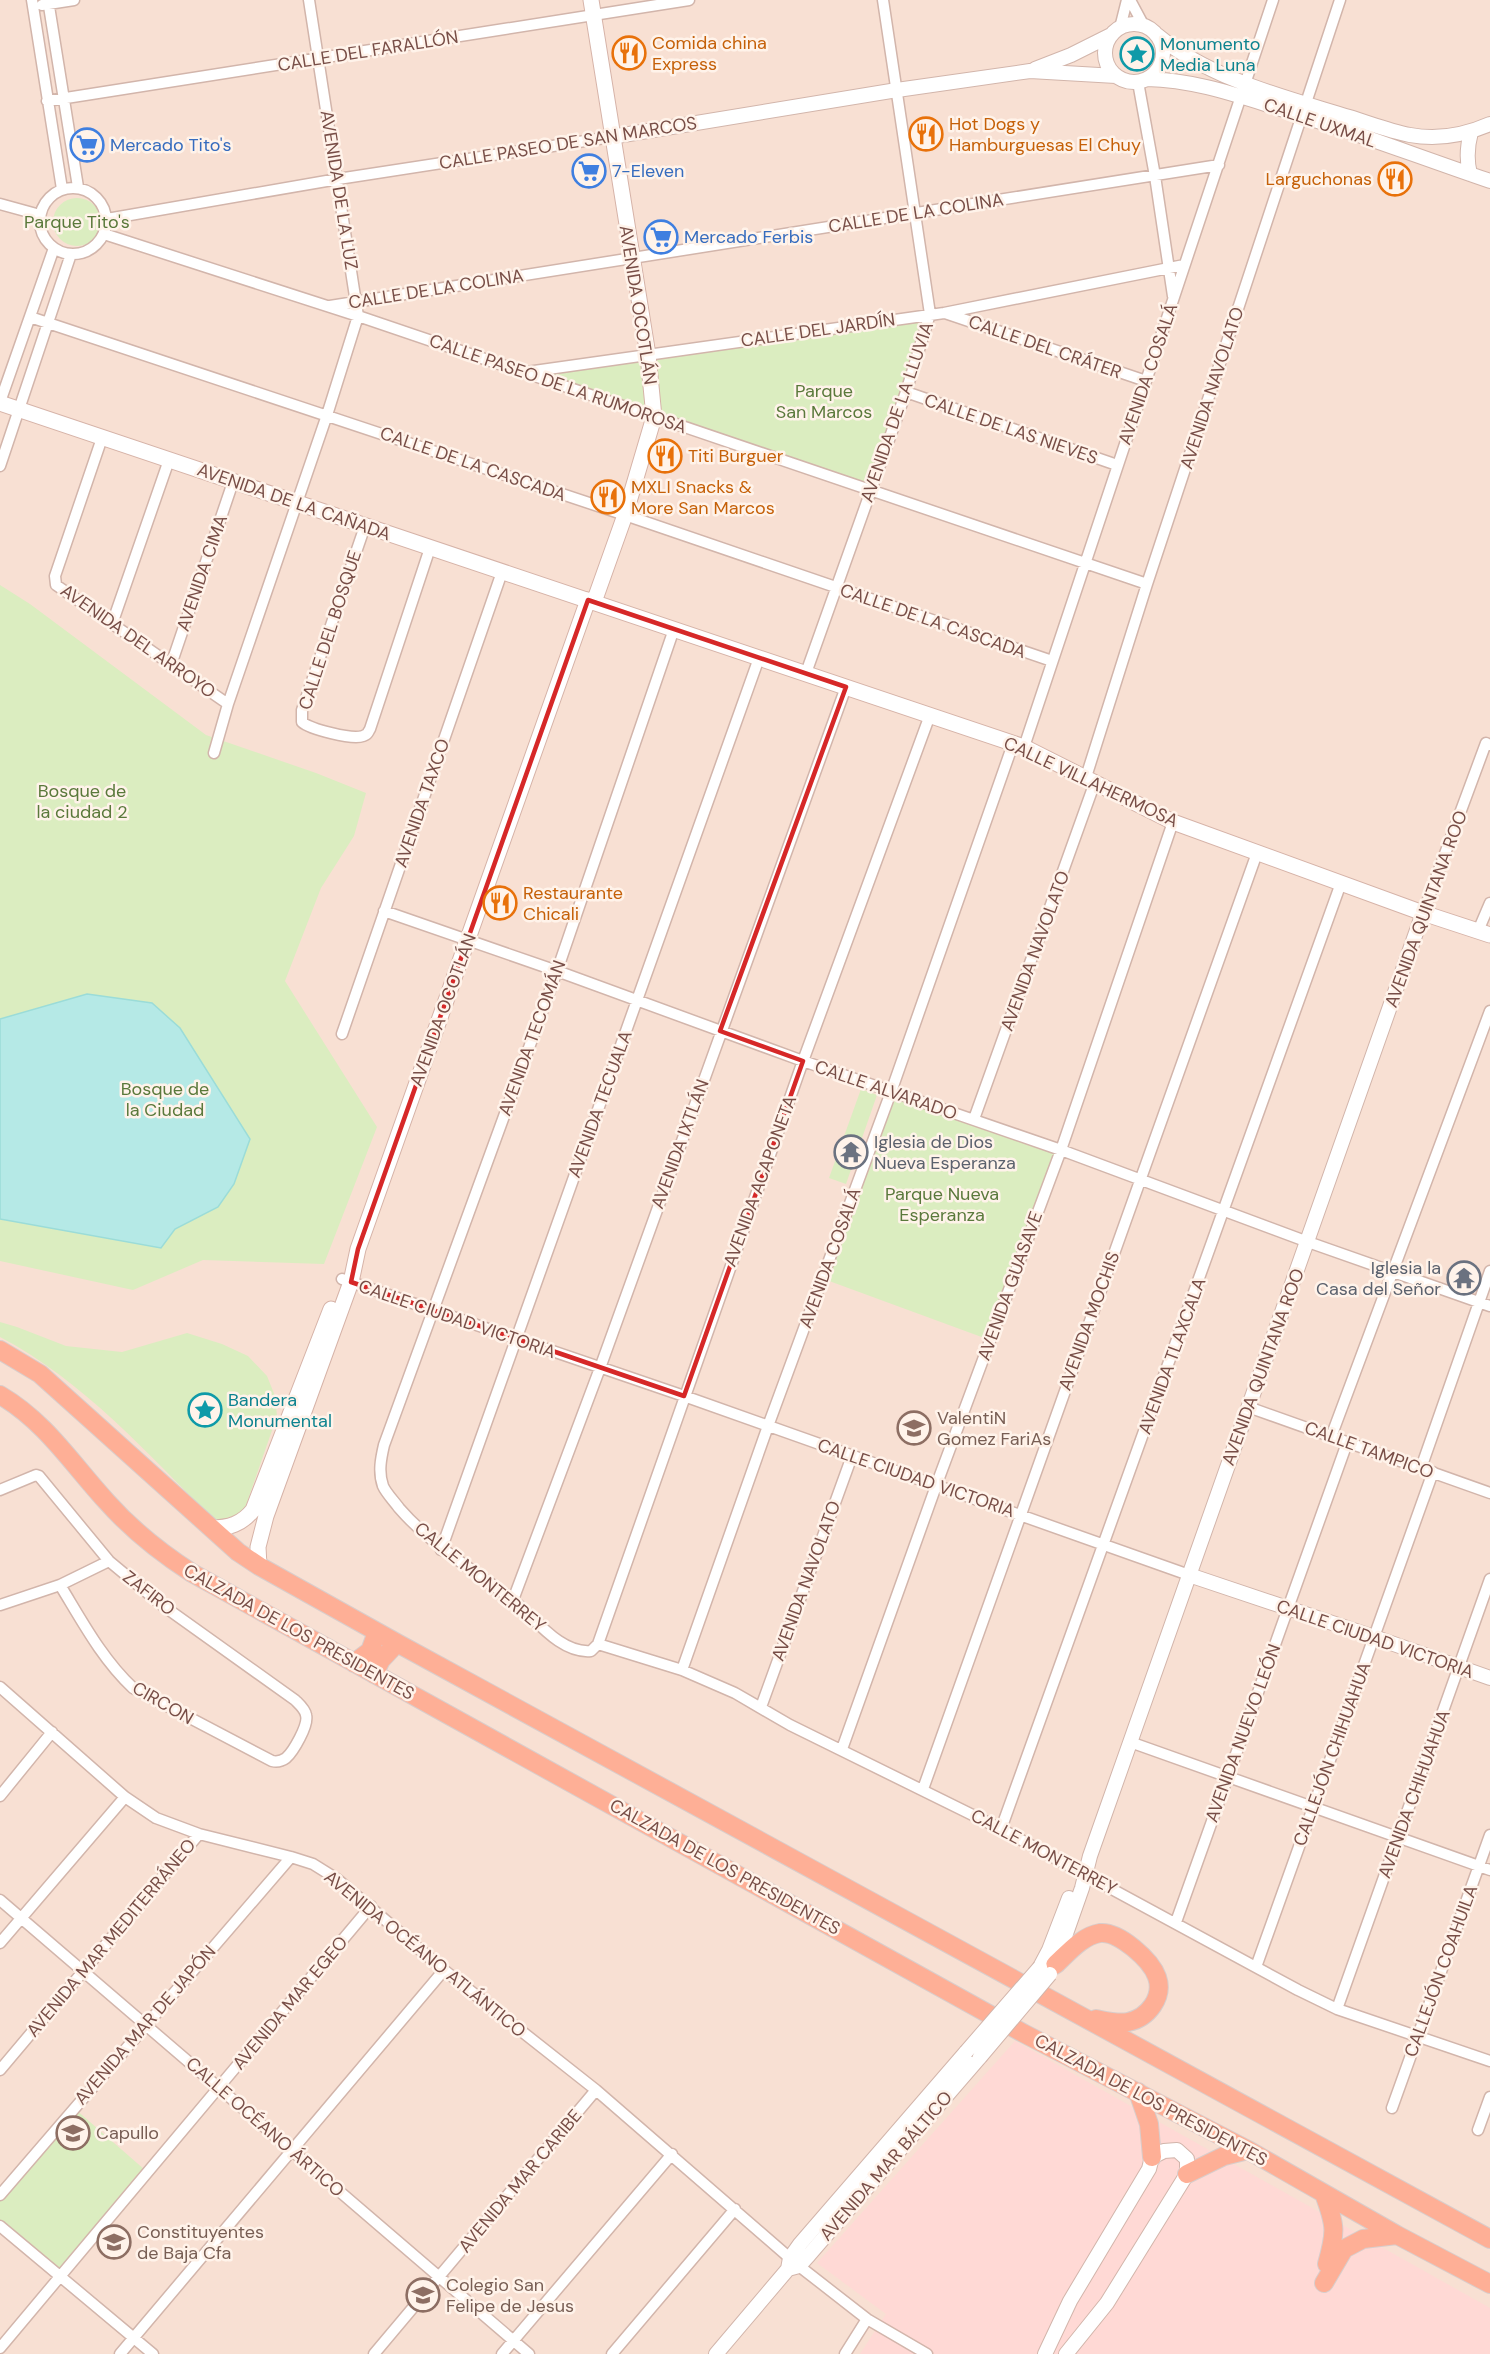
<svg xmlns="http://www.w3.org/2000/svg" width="1490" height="2354" font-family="'DM Sans',sans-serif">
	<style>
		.residential { fill: #f8e0d3 }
		.commercial { fill: #ffd9d5 }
		.green { fill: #dbedc0 }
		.water { fill: #b5e9e6; stroke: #9bdcd8; stroke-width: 1.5 }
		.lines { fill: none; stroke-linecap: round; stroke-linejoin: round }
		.minor-casing { stroke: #d2b5ab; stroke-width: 13 }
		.tertiary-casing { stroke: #d2b5ab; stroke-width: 16 }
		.secondary-casing { stroke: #d6b3a8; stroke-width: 17 }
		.trunk-casing { stroke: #d9cdcb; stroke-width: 20 }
		.minor { stroke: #fff; stroke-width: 10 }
		.tertiary { stroke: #fff; stroke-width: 14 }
		.secondary { stroke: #fff; stroke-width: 15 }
		.trunk { stroke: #feaf96; stroke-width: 18 }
		.tertiary-bridge-casing { stroke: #d2b5ab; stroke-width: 16; stroke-linecap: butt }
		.tertiary-bridge { stroke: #fff; stroke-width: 14 }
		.marked { fill: none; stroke: #d62828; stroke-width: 4.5; stroke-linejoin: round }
		.labels { text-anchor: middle; stroke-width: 5; stroke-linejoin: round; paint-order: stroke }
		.food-label { font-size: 18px; fill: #c56008; stroke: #fff3ea; text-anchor: start }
		.culture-label { font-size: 18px; fill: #0d838f; stroke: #fff3ea; text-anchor: start }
		.street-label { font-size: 18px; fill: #784e47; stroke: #fff3ea }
		.shop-label { font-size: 18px; fill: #366cbe; stroke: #fff3ea; text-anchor: start }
		.park-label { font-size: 18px; fill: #5a793b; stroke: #fff3ea }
		.worship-label { font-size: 18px; fill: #5b616d; stroke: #fff3ea; text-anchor: start }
		.education-label { font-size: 18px; fill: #785e54; stroke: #fff3ea; text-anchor: start }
	</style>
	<rect width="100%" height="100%" fill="#feeee2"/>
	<!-- residential -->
	<path class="residential" d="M 0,0 L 1490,0 L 1490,2354 L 0,2354 Z"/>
	<!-- commercial -->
	<path class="commercial" d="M 1015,2041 L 1490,2308 L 1490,2354 L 860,2354 L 886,2314 L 817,2263 Z"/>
	<!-- green -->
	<path class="green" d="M53 222a24 24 0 1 1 48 0a24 24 0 1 1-48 0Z
		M 923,319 L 903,391 L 871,488 L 637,410 L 548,375 L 639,360 L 654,415 L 662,416 L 655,354 Z
		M 0,585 L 30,604 L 206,735 L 316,773 L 366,793 L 354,836 L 321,888 L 285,981 L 377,1127 L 324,1264 L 203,1260 L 133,1290 L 0,1261 Z
		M 861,1089 L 877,1095 L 846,1184 L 829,1178 Z
		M 887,1090 L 1057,1150 L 987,1339 L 821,1278 Z
		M 0,1322 L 17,1327 L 66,1346 L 122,1352 L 187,1333 L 222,1344 L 248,1356 L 267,1376 L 275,1396 L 277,1416 L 243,1514 L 228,1523 L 215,1521 C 149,1455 84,1381 0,1337 Z
		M 74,2108 L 145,2170 L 55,2274 L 0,2227 L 0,2194 Z"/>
	<!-- water -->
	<path class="water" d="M 87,994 L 152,1003 L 180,1028 L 250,1139 L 234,1184 L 218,1207 L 175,1229 L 161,1248 L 0,1219 L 0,1019 Z"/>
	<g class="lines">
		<!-- minor casing -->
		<g class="minor-casing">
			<path id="minor" d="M 32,0 L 62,189
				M 48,0 L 78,187
				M 1130,0 L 1144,26
				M 42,5 L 74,0
				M 1120,28 L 1127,0
				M 1138,82 L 1155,176 L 1173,296
				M 47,101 L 689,0
				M40 221a33 33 0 1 1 66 0a33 33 0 1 1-66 0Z
				M 0,204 L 40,215
				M 107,219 L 338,179 L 611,137
				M 104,234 L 358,316 L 1147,584
				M 330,306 L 1219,165
				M 945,313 L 1146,381
				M 30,317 L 625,515 L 1052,661
				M 527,372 L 944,313 L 1184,265
				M 906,392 L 1117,465
				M 0,402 L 54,248
				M 102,438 L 55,576 L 56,585 L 228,704
				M 0,466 L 71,254
				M 365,526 L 302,710 L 302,722 C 310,729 352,740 363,736 C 368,734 367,734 370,729 L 430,548
				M 112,624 L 169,460
				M 674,629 L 557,971 L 384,1445 C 381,1458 378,1472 383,1486 C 386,1493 394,1501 399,1508 C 432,1546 474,1570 513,1600 C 535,1618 560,1654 591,1651 L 598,1644 L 803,1061 L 930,715
				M 171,665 L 233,482
				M 806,673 L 906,392 L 930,314 L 883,0
				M 1024,747 L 1273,0
				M 214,753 L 228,704 L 327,415 L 358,316 L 309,0
				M 1086,777 L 1147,584 L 1340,0
				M 384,911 L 557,971 L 803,1061 L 1061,1150 L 1308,1242 L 1490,1306
				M 1423,913 L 1486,743 L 1490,745
				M 1478,931 L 1490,903
				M 342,1034 L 502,572
				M 974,1119 L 1095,782
				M 342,1279 L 684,1396 L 1189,1575
				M 1248,1407 L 1490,1493
				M 1331,1437 L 1490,1011
				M 1421,1468 L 1490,1271
				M 0,1490 L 36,1475 L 39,1476 L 109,1561 L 162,1605 L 295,1700 C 299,1704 305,1709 306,1715 C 309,1725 293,1752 286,1758 C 282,1761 277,1762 272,1761 L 133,1688 C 102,1659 82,1621 60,1585
				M 441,1550 L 759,658
				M 513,1600 L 600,1368 L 846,687
				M 0,1605 L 60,1585 L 109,1561
				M 598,1644 L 682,1670 L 735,1693 L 790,1725 L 1001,1829 L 1298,1990 L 1337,2009 L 1490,2061
				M 682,1670 L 768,1426 L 891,1092 L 1013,744
				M 0,1687 L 125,1797 L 156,1818 L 199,1834 L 291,1857 L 313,1864 L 337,1879 L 444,1970 L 596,2090 L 799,2266 L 867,2319 L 927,2354
				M 761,1707 L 852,1456
				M 1130,1742 L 1490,1870
				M 842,1749 L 936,1486 L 1061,1150 L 1173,822
				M 923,1789 L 1257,853
				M 0,1796 L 52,1732
				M 1001,1829 L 1341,883
				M 0,1900 L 529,2354
				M 1176,1922 L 1347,1443
				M 0,1943 L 125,1797
				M 1256,1967 L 1433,1472
				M 1337,2009 L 1490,1579
				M 0,2070 L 199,1834
				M 1392,2108 L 1490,1835
				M 1478,2130 L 1490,2097
				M 0,2195 L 291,1857
				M 0,2226 L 153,2354
				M 0,2348 L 371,1906
				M 120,2354 L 444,1970
				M 374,2354 L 596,2090
				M 502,2354 L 672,2154
				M 612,2354 L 735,2209
				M 845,2354 L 867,2319"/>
		</g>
		<!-- tertiary casing -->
		<g class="tertiary-casing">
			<path id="tertiary" d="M1105 53a29 29 0 1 1 58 0a29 29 0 1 1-58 0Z
				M 1157,35 C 1210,79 1284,97 1349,117 C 1369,123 1389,131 1410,135 C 1437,140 1465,135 1490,124
				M 1035,69 L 1071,55 L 1111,35
				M 1147,79 C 1194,80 1236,95 1281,109 C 1351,131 1420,157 1490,181
				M 611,137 L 897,90 L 1030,71 L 1116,76
				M 1470,174 C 1466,159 1467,147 1471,132
				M 1189,1575 L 1374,1637 L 1490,1678
				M 1056,1962 L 1082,1888 L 1090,1856 L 1423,913
				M 1040,1967 L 1049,1950 L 1069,1898
				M 788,2269 L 799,2266 L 809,2255 L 980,2057
				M 716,2354 L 788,2269 L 790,2258 L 800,2244 L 966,2052
				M 1045,2354 L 1070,2301 L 1149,2169 L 1152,2157 L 1164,2151 L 1177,2150 L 1187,2159 L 1187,2174 L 1107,2303 L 1066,2354"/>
		</g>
		<!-- secondary casing -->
		<g class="secondary-casing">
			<path id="secondary" d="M 591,0 L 648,355 L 654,417 L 625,515 L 594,602
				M 0,403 L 1024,747 L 1173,822 L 1423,913 L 1490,935
				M 211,1528 C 229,1528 242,1524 253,1510 L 331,1309
				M 259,1566 L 258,1547 L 266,1516 L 351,1282 L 358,1249 L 588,600"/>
		</g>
		<!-- trunk casing -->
		<g class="trunk-casing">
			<path id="trunk" d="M 0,1350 L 40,1374 L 238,1552 L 259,1566 L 397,1643 L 1490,2239
				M 0,1395 C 46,1422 72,1464 107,1502 C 132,1530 161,1553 192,1573 L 1023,2033 L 1248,2150 L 1397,2235 L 1490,2284
				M 354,1663 L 370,1651 L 377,1632
				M 374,1674 L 381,1660 L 397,1643
				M 1055,1965 C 1068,1953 1082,1936 1100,1933 C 1119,1931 1151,1960 1157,1977 C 1164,1997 1148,2018 1128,2022 C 1118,2024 1106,2021 1096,2019
				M 1138,2092 L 1149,2124 L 1152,2157
				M 1187,2174 L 1224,2156 L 1248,2150
				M 1324,2194 C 1336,2226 1336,2232 1327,2264
				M 1324,2283 L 1344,2249 L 1363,2239 L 1397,2235"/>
		</g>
		<!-- minor -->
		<use href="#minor" class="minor"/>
		<!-- tertiary -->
		<use href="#tertiary" class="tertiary"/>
		<!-- secondary -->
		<use href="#secondary" class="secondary"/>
		<!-- trunk -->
		<use href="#trunk" class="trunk"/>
		<!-- tertiary-bridge casing -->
		<g class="tertiary-bridge-casing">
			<path id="tertiary-bridge" d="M 966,2052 L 1040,1967
				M 980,2057 L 1050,1974"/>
		</g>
		<!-- tertiary-bridge -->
		<use href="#tertiary-bridge" class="tertiary-bridge"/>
	</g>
	<!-- marked area -->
	<path class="marked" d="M 588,600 L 846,687 L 720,1031 L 803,1061 L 684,1396 L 351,1282 L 358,1249 Z"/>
	<!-- icons -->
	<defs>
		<g id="restaurant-ring" transform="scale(1.725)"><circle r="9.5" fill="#fff3ea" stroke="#e8710a" stroke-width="1.5"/><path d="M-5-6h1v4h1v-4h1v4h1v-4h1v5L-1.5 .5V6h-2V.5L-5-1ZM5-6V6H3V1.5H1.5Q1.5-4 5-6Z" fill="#e8710a"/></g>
		<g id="sight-ring" transform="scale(1.725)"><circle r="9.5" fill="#fff3ea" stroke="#0f9aa8" stroke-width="1.5"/><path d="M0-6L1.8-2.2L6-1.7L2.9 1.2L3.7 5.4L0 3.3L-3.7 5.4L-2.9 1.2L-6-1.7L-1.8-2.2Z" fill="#0f9aa8"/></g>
		<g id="supermarket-ring" transform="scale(1.725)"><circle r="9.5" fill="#fff3ea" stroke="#3f7fe0" stroke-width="1.5"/><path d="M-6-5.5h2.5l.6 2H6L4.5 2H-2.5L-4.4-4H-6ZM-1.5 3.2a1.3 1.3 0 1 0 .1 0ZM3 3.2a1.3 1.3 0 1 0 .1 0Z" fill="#3f7fe0"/></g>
		<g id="temple-ring" transform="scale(1.725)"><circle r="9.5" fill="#fff3ea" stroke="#6b7280" stroke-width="1.5"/><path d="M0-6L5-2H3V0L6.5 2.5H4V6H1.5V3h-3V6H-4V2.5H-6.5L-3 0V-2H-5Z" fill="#6b7280"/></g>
		<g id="school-ring" transform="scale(1.725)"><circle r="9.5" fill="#fff3ea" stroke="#8d6e63" stroke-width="1.5"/><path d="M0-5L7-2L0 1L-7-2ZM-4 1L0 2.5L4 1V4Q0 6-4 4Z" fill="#8d6e63"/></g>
	</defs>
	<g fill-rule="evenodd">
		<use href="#restaurant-ring" x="629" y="53"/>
		<use href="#sight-ring" x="1137" y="54"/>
		<use href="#restaurant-ring" x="926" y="134"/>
		<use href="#supermarket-ring" x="87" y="145"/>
		<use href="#supermarket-ring" x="589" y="171"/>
		<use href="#restaurant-ring" x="1395" y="179"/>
		<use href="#supermarket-ring" x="661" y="237"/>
		<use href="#restaurant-ring" x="665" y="456"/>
		<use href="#restaurant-ring" x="608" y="497"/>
		<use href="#restaurant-ring" x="500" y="903"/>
		<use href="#temple-ring" x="851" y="1152"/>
		<use href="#temple-ring" x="1464" y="1278"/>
		<use href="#sight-ring" x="205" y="1410"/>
		<use href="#school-ring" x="914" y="1428"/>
		<use href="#school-ring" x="73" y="2133"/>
		<use href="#school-ring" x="114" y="2242"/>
		<use href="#school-ring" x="423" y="2295"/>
	</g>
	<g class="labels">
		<!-- food labels -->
		<g class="food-label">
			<text x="652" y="49">Comida china<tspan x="652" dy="21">Express</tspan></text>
			<text x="949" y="130">Hot Dogs y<tspan x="949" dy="21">Hamburguesas El Chuy</tspan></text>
			<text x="1372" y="185" text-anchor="end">Larguchonas</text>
			<text x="688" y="462">Titi Burguer</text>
			<text x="631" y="493">MXLI Snacks &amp;<tspan x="631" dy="21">More San Marcos</tspan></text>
			<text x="523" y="899">Restaurante<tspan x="523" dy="21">Chicali</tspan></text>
		</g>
		<!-- culture labels -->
		<g class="culture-label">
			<text x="1160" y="50">Monumento<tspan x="1160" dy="21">Media Luna</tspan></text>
			<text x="228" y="1406">Bandera<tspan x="228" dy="21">Monumental</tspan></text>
		</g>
		<!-- street labels -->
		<g class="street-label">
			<text transform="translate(368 51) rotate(-9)" y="6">CALLE DEL FARALLÓN</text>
			<text transform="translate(1320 123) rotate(19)" y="6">CALLE UXMAL</text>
			<text transform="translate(568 143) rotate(-9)" y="6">CALLE PASEO DE SAN MARCOS</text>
			<text transform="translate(339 190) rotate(81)" y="6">AVENIDA DE LA LUZ</text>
			<text transform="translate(916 213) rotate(-9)" y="6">CALLE DE LA COLINA</text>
			<text transform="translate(436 289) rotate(-9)" y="6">CALLE DE LA COLINA</text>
			<text transform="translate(638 305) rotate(81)" y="6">AVENIDA OCOTLÁN</text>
			<text transform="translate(818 330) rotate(-8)" y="6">CALLE DEL JARDÍN</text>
			<text transform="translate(1045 347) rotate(19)" y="6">CALLE DEL CRÁTER</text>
			<text transform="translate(1148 374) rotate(-71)" y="6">AVENIDA COSALÁ</text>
			<text transform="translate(558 384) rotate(19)" y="6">CALLE PASEO DE LA RUMOROSA</text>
			<text transform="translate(1212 388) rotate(-72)" y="6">AVENIDA NAVOLATO</text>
			<text transform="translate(897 412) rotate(-71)" y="6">AVENIDA DE LA LLUVIA</text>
			<text transform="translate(1011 429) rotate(19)" y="6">CALLE DE LAS NIEVES</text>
			<text transform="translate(473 464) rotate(19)" y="6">CALLE DE LA CASCADA</text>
			<text transform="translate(294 502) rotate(19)" y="6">AVENIDA DE LA CAÑADA</text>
			<text transform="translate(202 573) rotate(-71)" y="6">AVENIDA CIMA</text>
			<text transform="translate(933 621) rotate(19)" y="6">CALLE DE LA CASCADA</text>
			<text transform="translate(330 630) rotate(-72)" y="6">CALLE DEL BOSQUE</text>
			<text transform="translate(138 641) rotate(35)" y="6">AVENIDA DEL ARROYO</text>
			<text transform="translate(1091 782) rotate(25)" y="6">CALLE VILLAHERMOSA</text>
			<text transform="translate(422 803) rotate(-71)" y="6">AVENIDA TAXCO</text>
			<text transform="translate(1426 909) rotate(-70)" y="6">AVENIDA QUINTANA ROO</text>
			<text transform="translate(1035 951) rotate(-70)" y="6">AVENIDA NAVOLATO</text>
			<text transform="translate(443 1010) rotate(-70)" y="6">AVENIDA OCOTLÁN</text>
			<text transform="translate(532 1038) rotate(-70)" y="6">AVENIDA TECOMÁN</text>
			<text transform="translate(886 1090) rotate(19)" y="6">CALLE ALVARADO</text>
			<text transform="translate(600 1104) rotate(-70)" y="6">AVENIDA TECUALA</text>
			<text transform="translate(680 1144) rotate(-70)" y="6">AVENIDA IXTLÁN</text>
			<text transform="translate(760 1181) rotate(-70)" y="6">AVENIDA ACAPONETA</text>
			<text transform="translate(830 1258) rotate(-70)" y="6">AVENIDA COSALÁ</text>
			<text transform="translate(1010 1286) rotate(-70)" y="6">AVENIDA GUASAVE</text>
			<text transform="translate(457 1319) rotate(19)" y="6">CALLE CIUDAD VICTORIA</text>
			<text transform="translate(1089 1321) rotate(-70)" y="6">AVENIDA MOCHIS</text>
			<text transform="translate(1172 1356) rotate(-70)" y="6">AVENIDA TLAXCALA</text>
			<text transform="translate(1263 1367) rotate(-70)" y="6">AVENIDA QUINTANA ROO</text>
			<text transform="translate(1369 1450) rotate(20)" y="6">CALLE TAMPICO</text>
			<text transform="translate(916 1478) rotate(19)" y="6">CALLE CIUDAD VICTORIA</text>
			<text transform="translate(480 1577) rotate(39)" y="6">CALLE MONTERREY</text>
			<text transform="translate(806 1581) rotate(-70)" y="6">AVENIDA NAVOLATO</text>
			<text transform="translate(149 1593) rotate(38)" y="6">ZAFIRO</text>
			<text transform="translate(299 1632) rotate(29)" y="6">CALZADA DE LOS PRESIDENTES</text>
			<text transform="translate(1375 1639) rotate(19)" y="6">CALLE CIUDAD VICTORIA</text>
			<text transform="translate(163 1703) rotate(30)" y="6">CIRCON</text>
			<text transform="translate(1243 1733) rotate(-70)" y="6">AVENIDA NUEVO LEÓN</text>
			<text transform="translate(1332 1754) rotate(-70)" y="6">CALLEJÓN CHIHUAHUA</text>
			<text transform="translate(1414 1794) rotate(-70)" y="6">AVENIDA CHIHUAHUA</text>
			<text transform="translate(1044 1852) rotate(28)" y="6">CALLE MONTERREY</text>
			<text transform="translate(725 1867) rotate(29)" y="6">CALZADA DE LOS PRESIDENTES</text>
			<text transform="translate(111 1938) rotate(-50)" y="6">AVENIDA MAR MEDITERRÁNEO</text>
			<text transform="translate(425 1954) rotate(39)" y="6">AVENIDA OCÉANO ATLÁNTICO</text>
			<text transform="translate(1441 1971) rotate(-70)" y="6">CALLEJÓN COAHUILA</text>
			<text transform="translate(290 2003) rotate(-50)" y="6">AVENIDA MAR EGEO</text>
			<text transform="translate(145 2025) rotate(-49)" y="6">AVENIDA MAR DE JAPÓN</text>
			<text transform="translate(1151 2100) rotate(28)" y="6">CALZADA DE LOS PRESIDENTES</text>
			<text transform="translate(265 2127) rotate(41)" y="6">CALLE OCÉANO ÁRTICO</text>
			<text transform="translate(886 2166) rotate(-49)" y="6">AVENIDA MAR BÁLTICO</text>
			<text transform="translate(520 2181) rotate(-50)" y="6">AVENIDA MAR CARIBE</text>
		</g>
		<!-- shop labels -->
		<g class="shop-label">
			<text x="110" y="151">Mercado Tito's</text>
			<text x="612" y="177">7-Eleven</text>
			<text x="684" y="243">Mercado Ferbis</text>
		</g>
		<!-- park labels -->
		<g class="park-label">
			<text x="77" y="228">Parque Tito's</text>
			<text x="824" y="397">Parque<tspan x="824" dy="21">San Marcos</tspan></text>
			<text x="82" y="797">Bosque de<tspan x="82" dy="21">la ciudad 2</tspan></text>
			<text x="165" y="1095">Bosque de<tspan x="165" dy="21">la Ciudad</tspan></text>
			<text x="942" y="1200">Parque Nueva<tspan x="942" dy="21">Esperanza</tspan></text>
		</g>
		<!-- worship labels -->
		<g class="worship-label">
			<text x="874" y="1148">Iglesia de Dios<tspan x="874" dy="21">Nueva Esperanza</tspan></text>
			<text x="1441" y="1274" text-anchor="end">Iglesia la<tspan x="1441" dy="21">Casa del Señor</tspan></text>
		</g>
		<!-- education labels -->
		<g class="education-label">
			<text x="937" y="1424">ValentiN<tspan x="937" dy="21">Gomez FariAs</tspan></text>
			<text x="96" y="2139">Capullo</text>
			<text x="137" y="2238">Constituyentes<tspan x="137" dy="21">de Baja Cfa</tspan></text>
			<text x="446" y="2291">Colegio San<tspan x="446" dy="21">Felipe de Jesus</tspan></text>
		</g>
	</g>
</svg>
